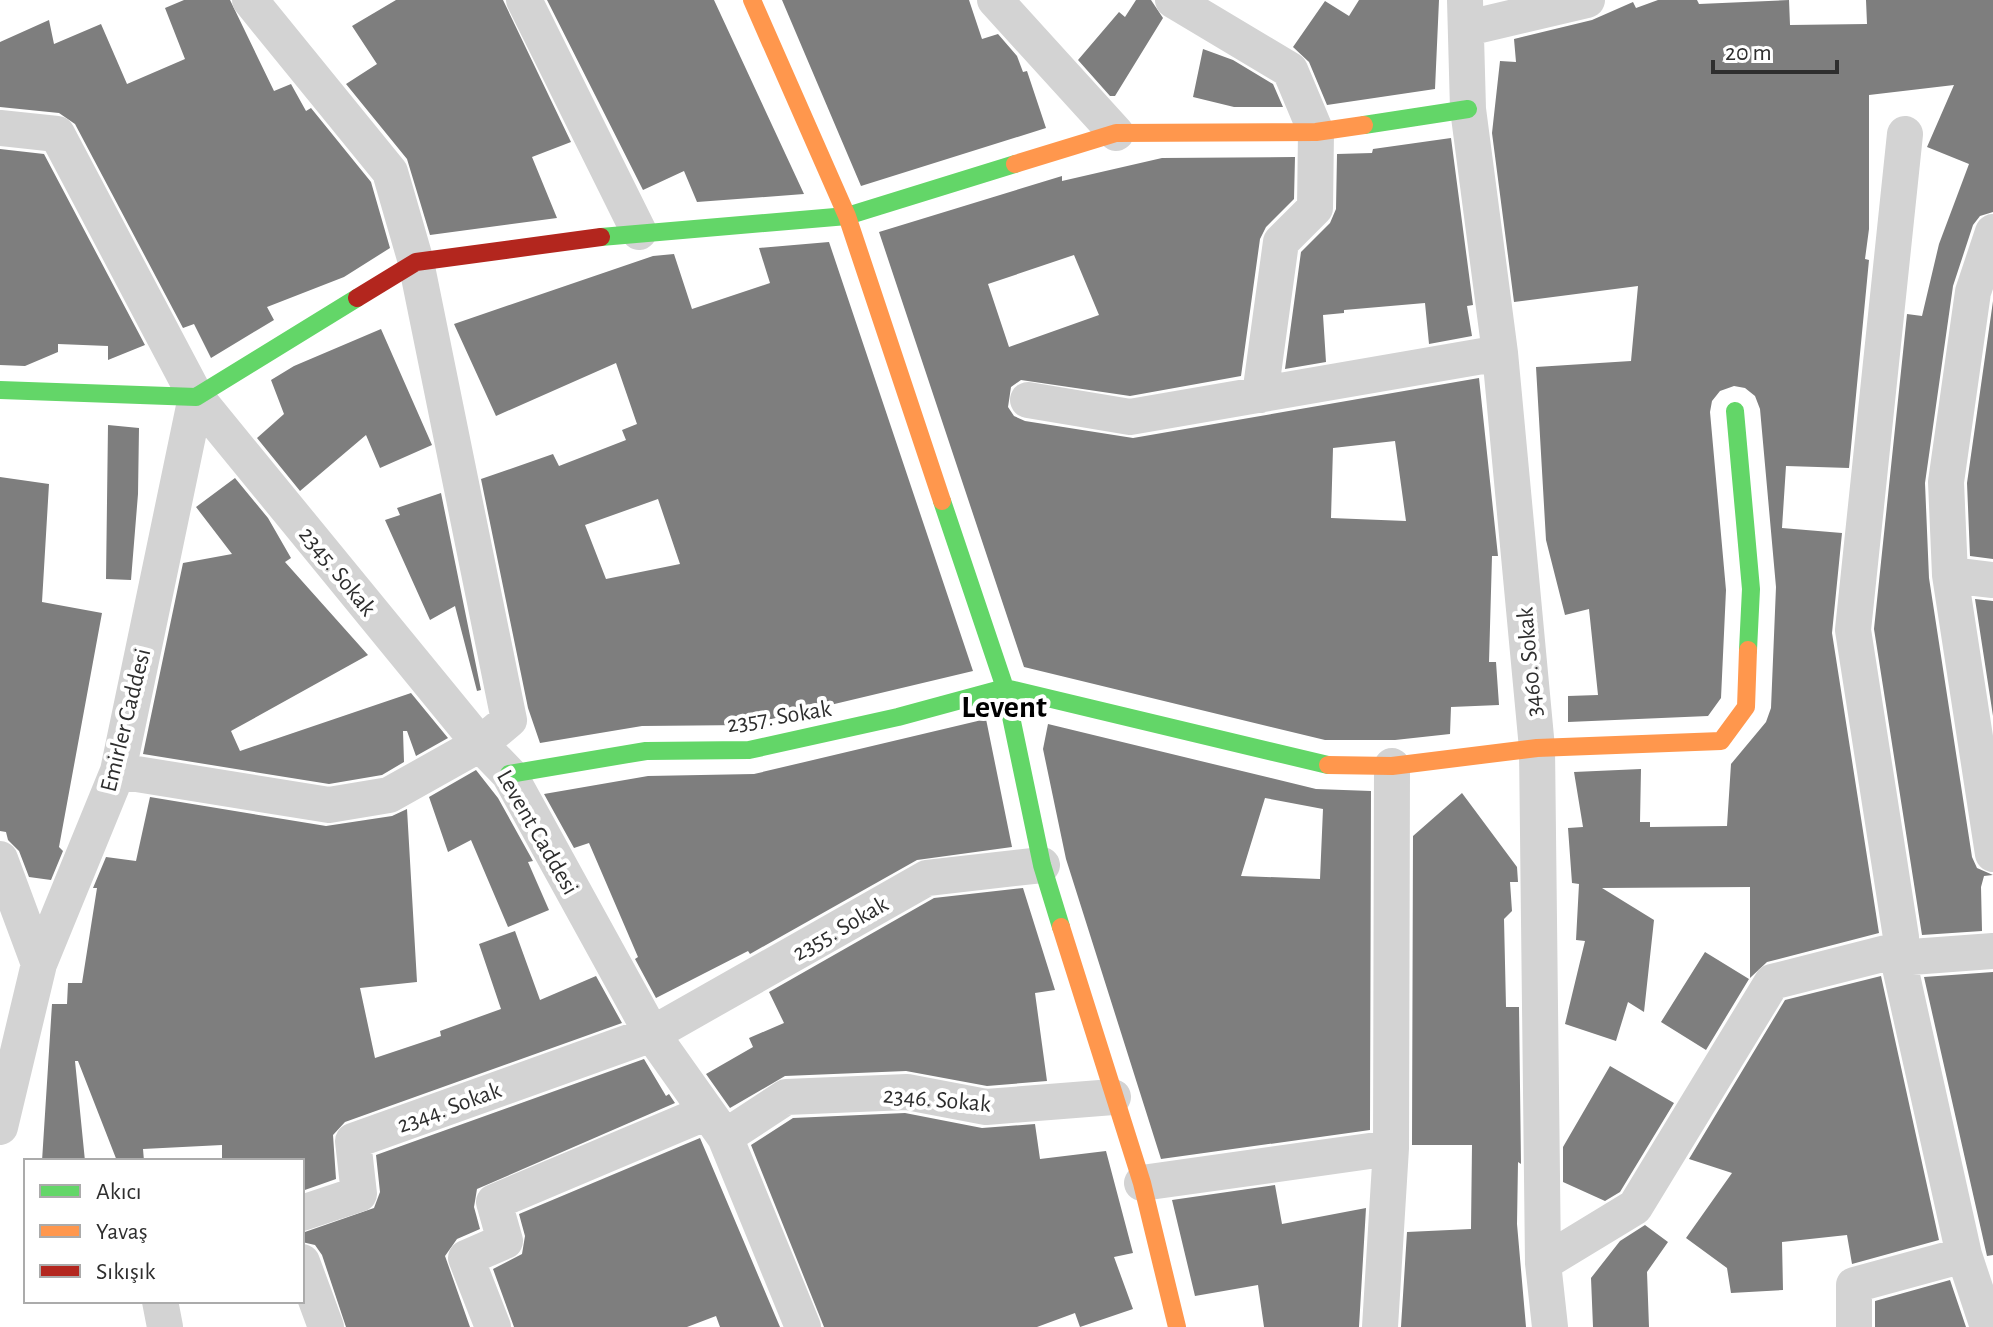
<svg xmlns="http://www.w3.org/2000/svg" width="1993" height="1327" font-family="'Alegreya Sans',sans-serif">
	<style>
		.building { fill: #7e7e7e; fill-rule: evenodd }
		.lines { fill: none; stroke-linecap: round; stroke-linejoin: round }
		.street { stroke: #d3d3d3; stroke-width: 36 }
		.fast { stroke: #63d668; stroke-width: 18 }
		.slow { stroke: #ff974d; stroke-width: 18 }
		.jam { stroke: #b3261e; stroke-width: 18 }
		.labels { text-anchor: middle; stroke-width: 8; stroke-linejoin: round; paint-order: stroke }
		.street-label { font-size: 24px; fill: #2e2e2e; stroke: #fff }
		.district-label { font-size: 32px; font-weight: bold; fill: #000; stroke: #fff }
	</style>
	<rect width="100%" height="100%" fill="#fff"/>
	<!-- building -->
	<path class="building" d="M 184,0 L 230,0 L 274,91 L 291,84 L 306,111 L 311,108 L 371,182 L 390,248 L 344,277 L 267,307 L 274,320 L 211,358 L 194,324 L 183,328 L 75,124 L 59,113 L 0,107 L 0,42 L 49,20 L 54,44 L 101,24 L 127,84 L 185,59 L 165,8 Z
		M 396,0 L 503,0 L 571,142 L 532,157 L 557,218 L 430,235 L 407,159 L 346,84 L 377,64 L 352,26 Z
		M 547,0 L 714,0 L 804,194 L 697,202 L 684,171 L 643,190 Z
		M 782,0 L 969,0 L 982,39 L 998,34 L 1017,56 L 1023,72 L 1027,71 L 1046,128 L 861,186 Z
		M 1136,0 L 1151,0 L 1163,18 L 1115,96 L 1110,96 L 1078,60 L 1119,12 L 1125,17 Z
		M 1359,0 L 1439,0 L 1435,89 L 1327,105 L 1309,62 L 1293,47 L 1325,1 L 1349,16 Z
		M 1658,0 L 1697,0 L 1699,4 L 1789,0 L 1790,25 L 1867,24 L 1866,0 L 1993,0 L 1993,212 L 1980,216 L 1973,225 L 1953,286 L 1925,483 L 1929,578 L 1972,857 L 1977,868 L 1993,875 L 1984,876 L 1981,887 L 1982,931 L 1922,935 L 1874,629 L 1907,314 L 1922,316 L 1939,244 L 1969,164 L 1927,147 L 1954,85 L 1869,95 L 1869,229 L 1865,259 L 1869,260 L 1849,468 L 1786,466 L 1782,528 L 1842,533 L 1832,633 L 1879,933 L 1767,962 L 1750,978 L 1750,887 L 1602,888 L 1654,920 L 1644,1012 L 1628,1002 L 1616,1041 L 1565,1024 L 1585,941 L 1576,940 L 1579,884 L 1572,883 L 1568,828 L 1583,827 L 1574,772 L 1641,769 L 1640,822 L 1650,822 L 1650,827 L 1727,826 L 1731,764 L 1766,722 L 1771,708 L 1776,587 L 1760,409 L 1755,396 L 1745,388 L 1734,386 L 1720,391 L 1712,401 L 1710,412 L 1726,590 L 1721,698 L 1708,716 L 1568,722 L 1568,696 L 1598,695 L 1589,609 L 1565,615 L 1546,540 L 1536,367 L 1631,361 L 1638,286 L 1514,302 L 1492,133 L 1500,61 L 1516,62 L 1514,39 L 1592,20 L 1633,2 L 1636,8 Z
		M 1203,49 L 1233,60 L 1273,84 L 1283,107 L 1234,107 L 1193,97 Z
		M 1451,138 L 1473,305 L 1467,306 L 1472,336 L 1429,344 L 1425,303 L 1344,310 L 1344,313 L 1323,315 L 1326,362 L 1285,369 L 1301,252 L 1330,223 L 1336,209 L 1337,154 L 1372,153 L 1373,149 Z
		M 0,149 L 44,154 L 145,345 L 108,360 L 108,346 L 58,344 L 58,352 L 25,366 L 0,365 Z
		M 1295,157 L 1294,199 L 1266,227 L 1260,239 L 1241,376 L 1130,396 L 1021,380 L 1011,387 L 1008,407 L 1014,416 L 1025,421 L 1133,438 L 1479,378 L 1498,556 L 1492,556 L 1489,662 L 1496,662 L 1499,705 L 1451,707 L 1450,734 L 1395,740 L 1325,740 L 1024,667 L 879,232 L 1062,176 L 1062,181 L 1162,158 ZM 1074,255 L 1099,315 L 1009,347 L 988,284 ZM 1395,441 L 1406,521 L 1331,518 L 1333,448 Z
		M 829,242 L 973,671 L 746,725 L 642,726 L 540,743 L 528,708 L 481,479 L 553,454 L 559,466 L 626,440 L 622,430 L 637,424 L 616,363 L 496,416 L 454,324 L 653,256 L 674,254 L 692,309 L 770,283 L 759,248 ZM 658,499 L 680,564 L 606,579 L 585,525 Z
		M 1993,301 L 1993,559 L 1970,556 L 1967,483 Z
		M 381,329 L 432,445 L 380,468 L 366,435 L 300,491 L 257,438 L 284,414 L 271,380 L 294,366 Z
		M 108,425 L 139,428 L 138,494 L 131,580 L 106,579 Z
		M 0,477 L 49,484 L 42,602 L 102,613 L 59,847 L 63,851 L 51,880 L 29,877 L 19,851 L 8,840 L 6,832 L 0,831 Z
		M 235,478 L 268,518 L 291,558 L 285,562 L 368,655 L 231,731 L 240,751 L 411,693 L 448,738 L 416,756 L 407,731 L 403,731 L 404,762 L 382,775 L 329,784 L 143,754 L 183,563 L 232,554 L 196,507 Z
		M 441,493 L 481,690 L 477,691 L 455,606 L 430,620 L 385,520 L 400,515 L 397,508 Z
		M 1975,599 L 1993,601 L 1993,716 Z
		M 986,719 L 1012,847 L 917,860 L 750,954 L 748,951 L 656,998 L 635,959 L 638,957 L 589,843 L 574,848 L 544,794 L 648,776 L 754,774 Z
		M 1048,724 L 1316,789 L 1371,791 L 1370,1130 L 1161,1159 L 1066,859 L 1043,749 ZM 1265,798 L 1323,809 L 1320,879 L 1241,876 Z
		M 476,770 L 498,798 L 533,861 L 528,862 L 549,910 L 508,927 L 471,840 L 448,852 L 429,797 Z
		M 1462,793 L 1517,867 L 1518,882 L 1510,882 L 1512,911 L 1504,919 L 1506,1007 L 1519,1007 L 1521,1164 L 1518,1162 L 1517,1224 L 1526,1327 L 1401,1327 L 1407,1232 L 1471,1229 L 1472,1145 L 1412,1145 L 1413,836 Z
		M 150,797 L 326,826 L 392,816 L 407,809 L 417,982 L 360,988 L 375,1058 L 441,1036 L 440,1031 L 501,1009 L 479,944 L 515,931 L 540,1000 L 596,976 L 622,1023 L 345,1122 L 333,1135 L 336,1179 L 302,1191 L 302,1161 L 222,1161 L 222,1145 L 143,1149 L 144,1161 L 117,1161 L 78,1061 L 75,1061 L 85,1161 L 42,1161 L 52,1004 L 67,1004 L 68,983 L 82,983 L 97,888 L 93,888 L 106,857 L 136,861 Z
		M 1023,888 L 1055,990 L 1035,993 L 1047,1081 L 987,1086 L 906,1071 L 785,1076 L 730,1108 L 706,1074 L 753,1047 L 749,1038 L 784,1023 L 769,992 L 934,898 Z
		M 1705,952 L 1749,979 L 1706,1050 L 1661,1022 Z
		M 1993,972 L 1993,1255 L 1987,1256 L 1924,977 Z
		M 1881,976 L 1939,1240 L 1852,1264 L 1847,1235 L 1782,1242 L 1783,1290 L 1731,1293 L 1727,1268 L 1686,1238 L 1732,1173 L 1689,1159 L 1785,1000 Z
		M 644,1059 L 666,1096 L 669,1094 L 675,1103 L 477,1189 L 474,1207 L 480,1229 L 457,1239 L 445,1256 L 470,1327 L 346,1327 L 322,1255 L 315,1245 L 302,1242 L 302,1233 L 374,1208 L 380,1192 L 376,1155 Z
		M 1610,1066 L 1674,1103 L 1620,1192 L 1605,1201 L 1563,1182 L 1563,1147 Z
		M 905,1113 L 982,1128 L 1035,1124 L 1040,1159 L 1106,1151 L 1133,1253 L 1114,1257 L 1133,1309 L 1080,1327 L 1075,1313 L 1037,1327 L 824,1327 L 751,1145 L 793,1118 Z
		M 700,1138 L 780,1327 L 720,1327 L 716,1316 L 687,1327 L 514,1327 L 493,1269 L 522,1254 L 525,1236 L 519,1214 Z
		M 1275,1185 L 1282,1224 L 1366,1208 L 1359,1327 L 1264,1327 L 1258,1285 L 1195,1296 L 1172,1200 Z
		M 1645,1225 L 1668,1242 L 1647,1272 L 1649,1327 L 1593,1327 L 1591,1278 L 1620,1241 Z
		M 1950,1280 L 1966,1327 L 1875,1327 L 1875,1301 Z"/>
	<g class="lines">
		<!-- street -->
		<path class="street" d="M 250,0 L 390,172 L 416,262 L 509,720 L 480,744 L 509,774 L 652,1034 L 725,1137 L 803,1327
			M 524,0 L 639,232
			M 995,0 L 1116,133
			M 1173,0 L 1290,70 L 1316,132 L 1315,208 L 1281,242 L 1260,395
			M 1465,0 L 1468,109 L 1500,353 L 1537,748 L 1543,1263 L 1550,1327
			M 1468,28 L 1587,0
			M 0,128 L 57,134 L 196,397 L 480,744 L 389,795 L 329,805 L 118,771
			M 1905,134 L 1853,630 L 1901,937 L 1898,958 L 1964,1255 L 1988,1327
			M 1993,232 L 1973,292 L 1946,482 L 1950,575 L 1993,854
			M 1028,400 L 1130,417 L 1500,353
			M 1950,575 L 1993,580
			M 0,859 L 39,964
			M 1898,958 L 1993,951
			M 0,1127 L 39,964 L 118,771 L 196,397
			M 725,1137 L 786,1097 L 907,1092 L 986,1107 L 1113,1097
			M 1142,1183 L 1391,1148
			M 302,1213 L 359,1194 L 353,1141 L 652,1034 L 927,878 L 1042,865
			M 302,1262 L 326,1327
			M 1543,1263 L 1635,1207 L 1772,982 L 1898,950
			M 160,1301 L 165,1327
			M 493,1327 L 466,1258 L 505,1241 L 494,1202 L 705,1113
			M 1380,1327 L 1391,1148 L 1392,766
			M 1854,1327 L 1854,1285 L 1964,1255"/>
		<!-- fast -->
		<path class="fast" d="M 1364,125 L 1468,109
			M 601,237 L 847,216 L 1015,164
			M 0,390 L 196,397 L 357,298
			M 1735,411 L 1751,589 L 1748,650
			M 942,501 L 1005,688 L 1042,865 L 1061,927
			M 509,774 L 646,751 L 749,750 L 898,717 L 1005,688 L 1328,765"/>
		<!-- slow -->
		<path class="slow" d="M 752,0 L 847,216 L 942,501
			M 1015,164 L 1116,133 L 1316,132 L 1364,125
			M 1328,765 L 1392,766 L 1537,748 L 1721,741 L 1746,707 L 1748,650
			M 1061,927 L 1142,1183 L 1177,1327"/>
		<!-- jam -->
		<path class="jam" d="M 357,298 L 416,262 L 601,237"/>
	</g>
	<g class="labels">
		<!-- street labels -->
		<g class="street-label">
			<text transform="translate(338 571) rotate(51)" y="8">2345. Sokak</text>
			<text transform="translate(1529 662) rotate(-95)" y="8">3460. Sokak</text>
			<text transform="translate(779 716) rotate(-9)" y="8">2357. Sokak</text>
			<text transform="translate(125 720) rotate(-76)" y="8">Emirler Caddesi</text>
			<text transform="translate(538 832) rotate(60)" y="8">Levent Caddesi</text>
			<text transform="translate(840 928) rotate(-30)" y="8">2355. Sokak</text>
			<text transform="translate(937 1099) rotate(5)" y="8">2346. Sokak</text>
			<text transform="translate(449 1107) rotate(-20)" y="8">2344. Sokak</text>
		</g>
		<!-- district labels -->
		<g class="district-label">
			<text x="1004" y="717">Levent</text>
		</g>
	</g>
	<!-- legend -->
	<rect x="24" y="1159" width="280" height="144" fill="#ffffff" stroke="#ababab" stroke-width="2"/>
	<rect x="40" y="1185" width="40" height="12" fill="#63d668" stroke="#ababab" stroke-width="2"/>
	<text x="96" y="1199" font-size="24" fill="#2e2e2e">Akıcı</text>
	<rect x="40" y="1225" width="40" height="12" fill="#ff974d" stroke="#ababab" stroke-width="2"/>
	<text x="96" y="1239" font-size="24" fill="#2e2e2e">Yavaş</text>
	<rect x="40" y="1265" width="40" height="12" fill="#b3261e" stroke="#ababab" stroke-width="2"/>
	<text x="96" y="1279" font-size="24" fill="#2e2e2e">Sıkışık</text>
	<!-- scale -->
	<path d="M1713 60v12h124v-12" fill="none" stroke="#2e2e2e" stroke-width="4"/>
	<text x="1725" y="60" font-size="24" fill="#2e2e2e" stroke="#ffffff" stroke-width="6" paint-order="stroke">20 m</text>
</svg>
